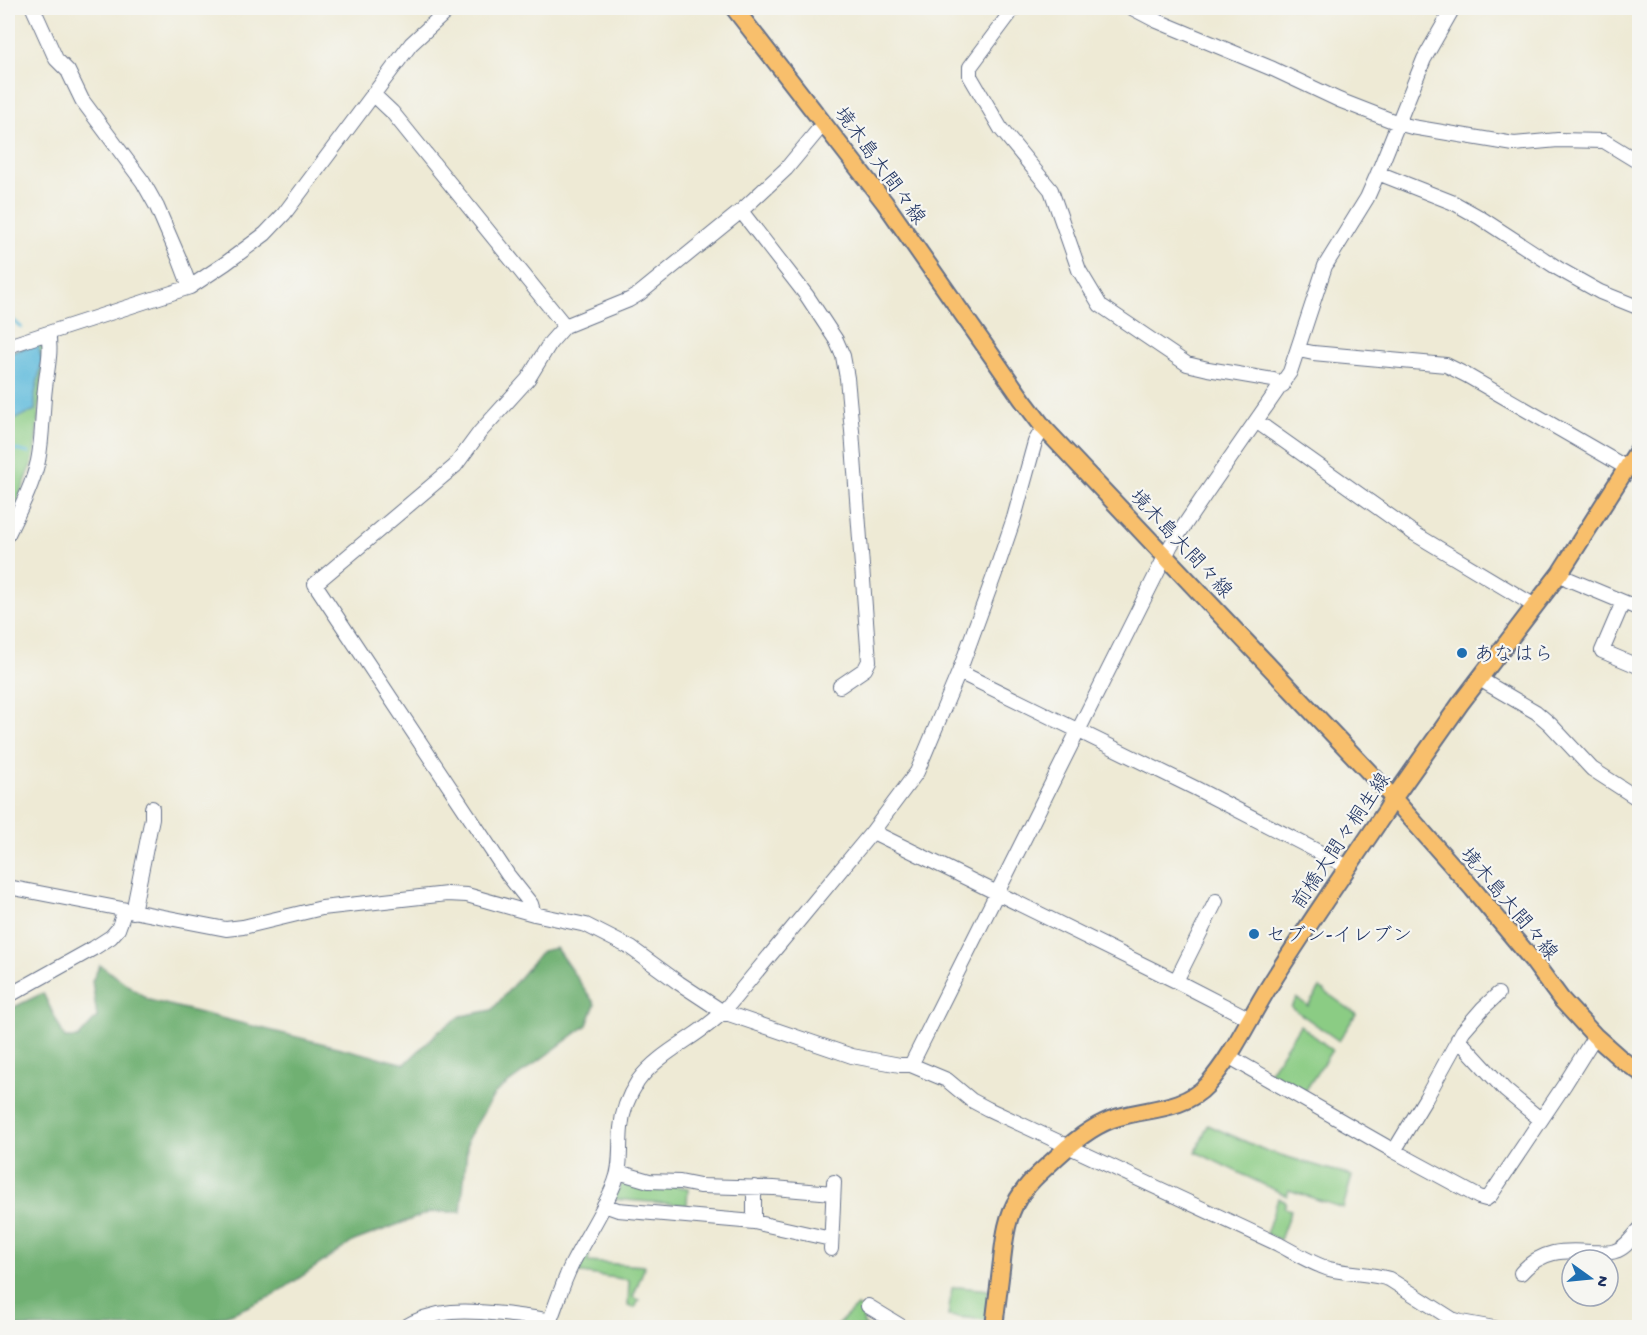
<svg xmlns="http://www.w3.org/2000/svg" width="1647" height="1335" font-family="'Gochi Hand','Klee One',sans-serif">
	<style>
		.green { fill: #8bcc84; stroke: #537e71; stroke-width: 1.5 }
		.forest { fill: #70b072; stroke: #467068; stroke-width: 1.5 }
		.water { fill: #5dbadb; stroke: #3c749c; stroke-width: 1.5 }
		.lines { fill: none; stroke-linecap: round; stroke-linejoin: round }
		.stream { stroke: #5dbadb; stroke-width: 3 }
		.minor-casing { stroke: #657088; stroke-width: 16 }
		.major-casing { stroke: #657088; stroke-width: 20 }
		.minor { stroke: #fff; stroke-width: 14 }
		.major { stroke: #f8bf6c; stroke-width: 16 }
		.poi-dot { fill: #1f6fb2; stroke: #f6f6f2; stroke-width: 2 }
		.labels { text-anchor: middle; stroke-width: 4.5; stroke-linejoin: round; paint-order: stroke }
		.street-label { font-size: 20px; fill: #1b2f5e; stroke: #f6f6f2 }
		.poi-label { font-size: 20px; fill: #1b2f5e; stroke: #f6f6f2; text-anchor: start }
	</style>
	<rect width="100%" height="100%" fill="#f6f6f2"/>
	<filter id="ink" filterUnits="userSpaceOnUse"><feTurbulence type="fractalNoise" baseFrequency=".0167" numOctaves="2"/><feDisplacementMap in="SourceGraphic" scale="12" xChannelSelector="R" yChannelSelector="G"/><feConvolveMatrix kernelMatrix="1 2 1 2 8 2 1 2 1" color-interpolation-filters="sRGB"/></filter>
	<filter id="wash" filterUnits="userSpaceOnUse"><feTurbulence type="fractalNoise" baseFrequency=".008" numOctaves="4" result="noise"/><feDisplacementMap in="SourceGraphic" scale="24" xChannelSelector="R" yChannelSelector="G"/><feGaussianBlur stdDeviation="1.35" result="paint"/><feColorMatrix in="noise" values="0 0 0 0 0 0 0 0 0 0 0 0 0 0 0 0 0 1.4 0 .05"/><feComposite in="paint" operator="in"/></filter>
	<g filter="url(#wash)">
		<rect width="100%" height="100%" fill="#eeead5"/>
		<!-- green -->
		<path class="green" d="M 39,342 L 42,342 L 45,350 L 35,450 L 32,464 L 8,525 L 8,352 Z
			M 1320,988 L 1356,1014 L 1339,1041 L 1291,1007 L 1297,998 L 1308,1006 Z
			M 1300,1025 L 1332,1050 L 1302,1096 L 1268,1075 Z
			M 1208,1125 L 1267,1151 L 1352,1176 L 1343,1208 L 1289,1190 L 1287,1196 L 1196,1152 Z
			M 628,1181 L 688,1188 L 687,1205 L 613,1199 L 621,1185 Z
			M 1278,1198 L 1286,1202 L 1284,1208 L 1291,1210 L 1280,1240 L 1266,1234 Z
			M 582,1255 L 589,1255 L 588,1262 L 645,1266 L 633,1297 L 639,1300 L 635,1308 L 628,1306 L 629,1280 L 574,1272 Z
			M 958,1287 L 989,1290 L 986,1320 L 948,1316 L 952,1288 Z
			M 857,1306 L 868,1312 L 863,1322 L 865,1325 L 868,1327 L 834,1328 Z"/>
		<!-- forest -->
		<path class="forest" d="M 556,948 L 595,1004 L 587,1025 L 495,1093 L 468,1138 L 461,1212 L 431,1212 L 354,1241 L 274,1295 L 233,1313 L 190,1327 L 8,1327 L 8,1010 L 43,993 L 65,1038 L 78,1038 L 97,1017 L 92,981 L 100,965 L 149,1000 L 405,1064 L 439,1031 L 461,1016 L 492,1010 L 542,951 Z"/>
		<!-- water -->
		<path class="water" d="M 36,344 L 38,345 L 42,361 L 35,394 L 35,410 L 17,418 L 8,418 L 8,354 Z"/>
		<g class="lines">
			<!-- stream -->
			<path class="stream" d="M 8,316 L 21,327
				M 8,448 L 29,453"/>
		</g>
	</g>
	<g filter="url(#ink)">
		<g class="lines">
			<!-- minor casing -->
			<g class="minor-casing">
				<path id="minor" d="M 33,8 L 56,59 L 68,71 L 82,100 L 143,182 L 157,207 L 179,258 L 190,287
					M 1014,8 L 970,67 L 970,76 L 1001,129 L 1051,190 L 1079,270 L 1100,305 L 1187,364 L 1208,369 L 1273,380 L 1283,385
					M 1132,8 L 1155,20 L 1273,69 L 1339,100 L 1398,123 L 1412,127 L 1514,144 L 1558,140 L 1604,141 L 1640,163
					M 373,94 L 392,112 L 565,326
					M 1378,173 L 1454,203 L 1479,217 L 1559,269 L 1600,292 L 1640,308
					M 741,211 L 807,296 L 836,340 L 843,356 L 847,378 L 852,431 L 869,661 L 865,669 L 840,686
					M 8,346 L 190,287 L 226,263 L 265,234 L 284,214 L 411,44 L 450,8
					M 1299,350 L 1313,353 L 1446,365 L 1466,375 L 1627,468
					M 1256,421 L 1415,534 L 1535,606
					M 8,534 C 19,511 32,487 38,461 C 43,437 42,412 45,388 C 47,369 52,351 48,333
					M 1560,573 L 1568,579 L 1640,609
					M 1623,602 L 1602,651 L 1640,667
					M 959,672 L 1197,789 L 1348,867
					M 1479,678 L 1488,684 L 1536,712 L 1550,724 L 1592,769 L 1640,800
					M 873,831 L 879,835 L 1176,981 L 1250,1019
					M 8,887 L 226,929 L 243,927 L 322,908 L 447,894 L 467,895 L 534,914 L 586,925 L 631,948 L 679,983 L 723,1012 L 852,1056 L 900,1065 L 911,1065 L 947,1080 L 971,1100 L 988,1109 L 1278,1244 C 1295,1253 1311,1263 1329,1269 C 1349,1274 1370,1273 1389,1279 L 1452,1319 L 1461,1322 L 1494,1328
					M 133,912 L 152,818 L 152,808
					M 534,914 L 531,904 L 508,875 L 315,584 L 455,466 L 480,432 L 528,379 L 550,343 L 565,326 L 629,300 L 639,294 L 741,211 L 786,169 L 824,123
					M 1176,981 L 1216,901
					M 8,996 L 94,948 L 111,937 L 118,929 L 125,910
					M 1458,1039 L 1505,1090 L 1541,1120
					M 1228,1056 L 1394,1151 L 1479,1197 L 1486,1199 L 1490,1196 L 1565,1084 L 1595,1036
					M 911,1065 L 1171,545 L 1206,493 L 1290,372 L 1325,266 L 1367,198 L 1378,173 L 1424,59 L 1453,8
					M 1394,1151 L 1426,1098 L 1463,1031 L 1483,1008 L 1498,994
					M 618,1172 L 649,1181 L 680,1182 L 700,1186 L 774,1188 L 833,1193
					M 754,1187 L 754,1222
					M 604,1205 L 618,1210 L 754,1222 L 831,1239
					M 831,1249 L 834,1182
					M 1521,1273 C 1541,1250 1563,1250 1591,1252 C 1599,1252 1608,1254 1615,1251 C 1626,1248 1632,1237 1640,1229
					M 868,1306 L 904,1328
					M 403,1328 C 436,1308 466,1310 503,1314 C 519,1316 535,1317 550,1321
					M 547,1328 C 556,1306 562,1284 572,1264 C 586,1236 604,1211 615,1182 C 622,1165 619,1146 621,1128 C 622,1112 629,1095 638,1081 C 660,1051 697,1038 723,1012 L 873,831 L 917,772 L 959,672 L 998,565 L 1014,518 L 1035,442 L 1039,435 L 1044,428"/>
			</g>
			<!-- major casing -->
			<g class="major-casing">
				<path id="major" d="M 734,8 L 885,203 L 1022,399 L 1044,428 L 1385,789 L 1473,889 L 1533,961 L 1561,999 L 1595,1036 L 1622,1060 L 1640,1072
					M 994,1328 C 996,1308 999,1288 1001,1269 C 1004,1246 1005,1219 1018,1199 C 1028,1182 1044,1169 1058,1156 C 1076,1139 1096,1123 1119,1117 C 1149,1108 1184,1110 1207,1085 C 1233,1056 1249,1018 1270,985 C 1307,926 1347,869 1386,811 L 1393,799 L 1460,704 L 1560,573 L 1640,447"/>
			</g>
			<!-- minor -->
			<use href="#minor" class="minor"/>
			<!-- major -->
			<use href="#major" class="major"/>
		</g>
	</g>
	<!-- markers -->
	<g class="poi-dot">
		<circle cx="1462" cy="653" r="6"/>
		<circle cx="1254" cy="934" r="6"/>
	</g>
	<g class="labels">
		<!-- street labels -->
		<g class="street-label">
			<text transform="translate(881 165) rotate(54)" y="7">境木島大間々線</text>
			<text transform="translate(1182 543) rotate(47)" y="7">境木島大間々線</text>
			<text transform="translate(1340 840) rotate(-56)" y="7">前橋大間々桐生線</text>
			<text transform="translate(1510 903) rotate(50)" y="7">境木島大間々線</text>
		</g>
		<!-- poi labels -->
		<g class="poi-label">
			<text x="1474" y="660">あなはら</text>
			<text x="1266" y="941">セブン-イレブン</text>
		</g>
	</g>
	<!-- margin -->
	<rect width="1647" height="1335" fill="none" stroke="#f6f6f2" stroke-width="30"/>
	<!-- north arrow -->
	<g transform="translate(1590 1278) rotate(105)"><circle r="28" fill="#f6f6f2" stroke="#9ea6b7" stroke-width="1.5"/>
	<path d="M0-4.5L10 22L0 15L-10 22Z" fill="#1f6fb2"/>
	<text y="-9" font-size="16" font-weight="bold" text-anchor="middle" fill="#1b2f5e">N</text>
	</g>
</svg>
